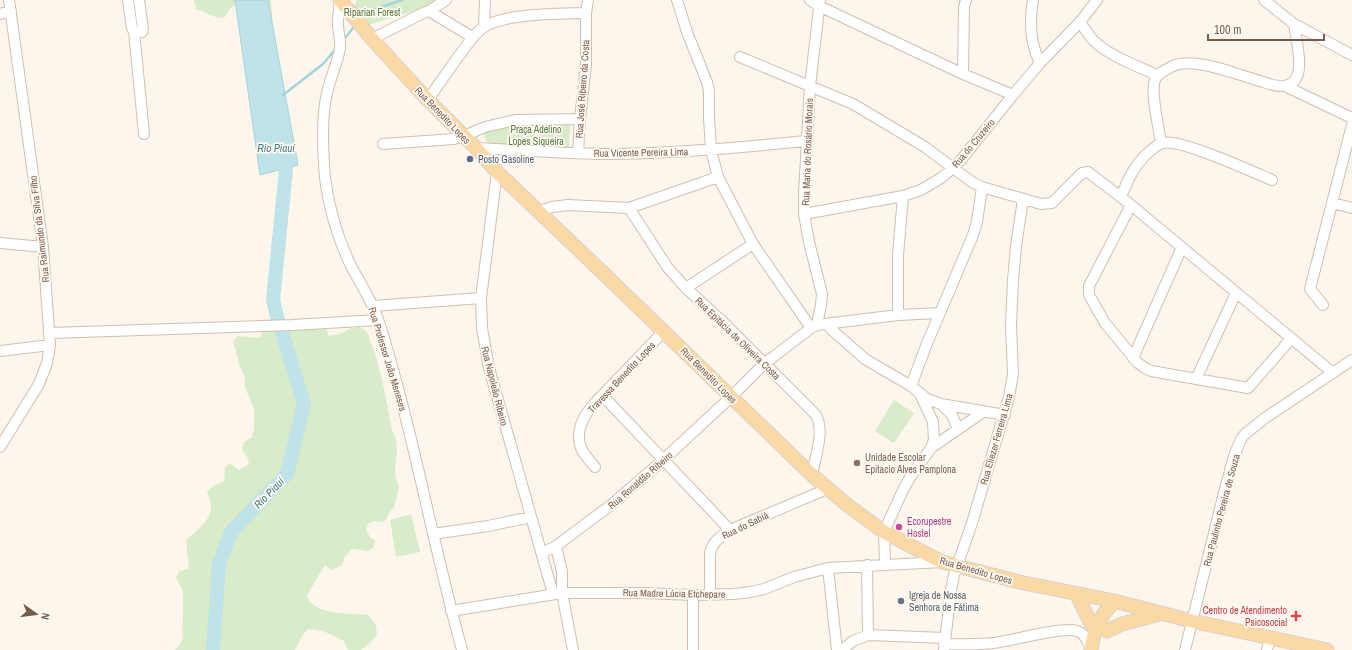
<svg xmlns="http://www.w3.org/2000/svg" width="1352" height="650" font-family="'Archivo Narrow',sans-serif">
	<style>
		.green { fill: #d8ecc9 }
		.water { fill: #bfe3e8; stroke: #a5d3da }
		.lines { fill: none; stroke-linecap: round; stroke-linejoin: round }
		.stream { stroke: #a5d3da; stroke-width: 2.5 }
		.river { stroke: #bfe3e8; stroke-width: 14 }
		.minor-casing { stroke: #d1beb0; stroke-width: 12 }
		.major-casing { stroke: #dad1cd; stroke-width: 15 }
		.minor { stroke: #fff; stroke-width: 10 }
		.major { stroke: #fbd9a5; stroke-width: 13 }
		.service-dot { fill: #5c6f8a; stroke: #fffaf3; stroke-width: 1.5 }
		.education-dot { fill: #8d6e63; stroke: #fffaf3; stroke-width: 1.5 }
		.hotel-dot { fill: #d1479c; stroke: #fffaf3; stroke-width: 1.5 }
		.worship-dot { fill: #6b7280; stroke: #fffaf3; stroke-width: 1.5 }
		.health-dot { fill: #e0444e; stroke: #fffaf3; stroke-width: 1.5 }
		.labels { text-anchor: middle; stroke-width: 3.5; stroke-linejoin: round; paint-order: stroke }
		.park-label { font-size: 10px; fill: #537a41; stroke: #fffaf3 }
		.street-label { font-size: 10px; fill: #7a5c4d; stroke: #fffaf3 }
		.service-label { font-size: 10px; fill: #4e5e75; stroke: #fffaf3; text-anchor: start }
		.education-label { font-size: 10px; fill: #785e54; stroke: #fffaf3; text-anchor: start }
		.hotel-label { font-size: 10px; fill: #b23c85; stroke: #fffaf3; text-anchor: start }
		.worship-label { font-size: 10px; fill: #5b616d; stroke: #fffaf3; text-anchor: start }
		.health-label { font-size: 10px; fill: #be3a42; stroke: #fffaf3; text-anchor: end }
		.water-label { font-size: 11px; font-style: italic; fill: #437c86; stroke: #fffaf3 }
	</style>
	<rect width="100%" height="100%" fill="#fdf6ec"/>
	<!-- green -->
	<path class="green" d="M 194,0 L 271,0 L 273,29 L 239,2 L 230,8 L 225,17 L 218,18 L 196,9 Z
		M 357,0 L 446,0 L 446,1 L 365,26 L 353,9 Z
		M 525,123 L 568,124 L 570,126 L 569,147 L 491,144 L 486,141 L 484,136 C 489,124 513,125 525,123 Z
		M 306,325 L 325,326 L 329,336 L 340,334 L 351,328 L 360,327 L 367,332 L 376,357 L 382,379 L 392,430 L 396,440 L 397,449 L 395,470 L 396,479 L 399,487 L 394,508 L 389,513 L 386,520 L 382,522 L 374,521 L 368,524 L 366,530 L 370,537 L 375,541 L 374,547 L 368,551 L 352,549 L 344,558 L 342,565 L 332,570 L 325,565 L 307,595 C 308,597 309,601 311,603 C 324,615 351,613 368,615 L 376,625 L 377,635 L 371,642 L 361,650 L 348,650 L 344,641 L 323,631 L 308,629 L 302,636 L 295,650 L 175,650 L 180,644 L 183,637 L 182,630 L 183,616 L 183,591 L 176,577 L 179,571 L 188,569 C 190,558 185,550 187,539 C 195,533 207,523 210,513 C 213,506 209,498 207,491 L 215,485 L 224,481 L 225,467 L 230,463 L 239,470 L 249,464 L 247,457 L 242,450 L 244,442 L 251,438 L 254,429 L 254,408 L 245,388 L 245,377 L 240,367 L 233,341 L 238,336 L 260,338 L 263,328 L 279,327 L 293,330 Z
		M 894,400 L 914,413 L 894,443 L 875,431 Z
		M 411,514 L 420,552 L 396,557 L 390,520 Z"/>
	<!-- water -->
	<path class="water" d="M 235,0 L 268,0 L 298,165 L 260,175 Z"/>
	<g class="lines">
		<!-- stream -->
		<path class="stream" d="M 362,17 L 366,12 L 402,0
			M 346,37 L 353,28
			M 283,95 L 323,64 L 334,51"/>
		<!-- river -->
		<path class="river" d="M 213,650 L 219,564 L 231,532 L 287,474 L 304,404 L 276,313 L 273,300 L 286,170 L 285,149"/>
		<!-- minor casing -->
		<g class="minor-casing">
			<path id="minor" d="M 128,0 L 132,28 C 133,32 138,33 142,32 L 143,29 L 139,0
				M 677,0 L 687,32 L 707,82 L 709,91 L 709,117 L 711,150 L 718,177 L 753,244 L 811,328
				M 810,0 L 819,6 L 963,74 L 1013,95
				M 1033,0 C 1029,23 1030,43 1040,63
				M 1264,0 L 1294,24 L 1352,55
				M 340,1 C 339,8 338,16 338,24 C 338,32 341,40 340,48 C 338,61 330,79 327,93 C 321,117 323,153 325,178 C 329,208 338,240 352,268 C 362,286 373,303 379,322 C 413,430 432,541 462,650
				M 429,11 L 446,0
				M 0,14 L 11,11
				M 1080,22 C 1084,28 1088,34 1093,40 C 1109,56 1137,66 1157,75
				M 484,27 L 485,0
				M 134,31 L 144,134
				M 372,39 L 425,12 L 429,11 L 472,37
				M 740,57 L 853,104 L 925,147 L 953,168 L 972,182 L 982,187 L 1041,204 L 1052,203 L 1082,173 L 1088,172 L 1131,205
				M 963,74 L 964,7 L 966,0
				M 1285,86 L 1352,118
				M 428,100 C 438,85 448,71 458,57 C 466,47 473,34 484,27 C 505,13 561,14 586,13
				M 1161,143 C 1159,128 1150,92 1155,80 C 1157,73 1166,70 1171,67 C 1191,55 1238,75 1260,81 C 1267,83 1275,87 1284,86 C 1294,85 1299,76 1299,67 C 1300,53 1296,38 1294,24
				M 383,144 L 454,139 L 464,136 L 485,127 L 515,120 L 580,119
				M 476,148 C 522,150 569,154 616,154 C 680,153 743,147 807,141
				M 578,153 L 580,119 L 586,65 L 586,13 L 588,0
				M 497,172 L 481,298 L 482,328 L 489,368 L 553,594
				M 1121,197 C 1128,179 1135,164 1150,151 C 1154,148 1158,144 1163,143 C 1179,138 1253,172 1272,180
				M 1332,203 L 1352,208
				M 629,208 L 668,268 L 686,288 L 725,324 L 816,415 C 825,432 815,457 812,475
				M 539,211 L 552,207 L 568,205 L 629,208 L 718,177
				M 804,214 L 903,196 L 921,190 L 941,178 L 953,168 L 961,160 L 1013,95 L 1040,63 L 1080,22 L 1097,0
				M 0,243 L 43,247
				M 686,288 L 753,244
				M 1323,305 L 1310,289 L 1352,125
				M 373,306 L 481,298
				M 898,315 L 898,255 L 903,196
				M 827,324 L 832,330 L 865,359 L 911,386 L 927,399 L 941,404 L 1005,415
				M 817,325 L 821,305 L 822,294 L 809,242 L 804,214 L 804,194 L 810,86 L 820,0
				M 50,333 L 292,325 L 378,320
				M 1291,339 L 1248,388 L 1151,371 L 1145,368 L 1138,363 L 1105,323 L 1089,295 L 1089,286 L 1131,205 L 1333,373
				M 0,351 L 50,345
				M 1133,358 L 1182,247
				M 1196,379 L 1236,293
				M 911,386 L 926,346 L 973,235 L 977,222 L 982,187
				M 603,396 L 730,530
				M 941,404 L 952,415 L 958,429
				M 0,447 L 39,384 L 47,363 L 50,345 L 43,247 L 9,0
				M 931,448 L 983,412
				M 595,467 C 591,462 585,456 582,450 C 574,433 583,416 594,404 L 664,331
				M 433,534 L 488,526 L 531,517
				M 556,546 L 562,572 L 562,593 L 573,650
				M 542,553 L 556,546 L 611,505 L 663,460 L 731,397 L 764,364 L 811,328 L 817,325 L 898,315 L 940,313
				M 885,564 L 884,532 L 903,490 L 911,476 L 931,448 L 934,440 L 933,422 L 920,394
				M 867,565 L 868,635
				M 828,568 L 837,650
				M 693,595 L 693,650
				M 710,595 L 710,553 C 713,541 720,537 730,530 L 827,489
				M 451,611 L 562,593 L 642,593 L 693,595 L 734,594 L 750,592 L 764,589 L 794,577 L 828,568 L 942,562
				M 944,644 C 961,644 977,645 993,643 C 1011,641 1064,626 1077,631 C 1086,634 1088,642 1091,650
				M 842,650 L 853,641 L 868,635 L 945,638
				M 944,650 L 951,590 L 954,575 L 972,523 L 1009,397 L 1013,374 L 1011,325 L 1013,280 L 1016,246 L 1023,199
				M 1185,650 L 1224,493 L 1234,456 L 1241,439 L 1245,434 L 1265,418 L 1352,360
				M 1267,650 L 1270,638"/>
		</g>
		<!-- major casing -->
		<g class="major-casing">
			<path id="major" d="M 340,0 L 372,39 L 428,100 L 476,148 L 497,172 L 600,270 L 812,475 L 846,504 L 884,532 L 942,562 L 1019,582 L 1114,601 L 1192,621 L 1327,650
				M 1076,593 L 1090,622 L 1095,629
				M 1107,631 L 1122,624 L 1159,614
				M 1091,650 L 1095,629 L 1103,615 L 1114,601"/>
		</g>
		<!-- minor -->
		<use href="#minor" class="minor"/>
		<!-- major -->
		<use href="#major" class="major"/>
	</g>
	<!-- markers -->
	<circle class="service-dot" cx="470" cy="159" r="4"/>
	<circle class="education-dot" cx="857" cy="463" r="4"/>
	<circle class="hotel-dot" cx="899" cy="527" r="4"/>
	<circle class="worship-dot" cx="901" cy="601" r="4"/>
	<path class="health-dot" d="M1294 610h4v4h4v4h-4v4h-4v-4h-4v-4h4z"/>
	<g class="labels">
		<!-- park labels -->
		<g class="park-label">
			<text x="372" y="16">Riparian Forest</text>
			<text x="536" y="133">Praça Adelino<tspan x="536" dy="12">Lopes Siqueira</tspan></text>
		</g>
		<!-- street labels -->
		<g class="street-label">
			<text transform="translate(582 89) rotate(-86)" y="4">Rua José Ribeiro da Costa</text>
			<text transform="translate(443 115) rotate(46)" y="4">Rua Benedito Lopes</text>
			<text transform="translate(973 143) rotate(-50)" y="4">Rua do Cruzeiro</text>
			<text transform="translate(641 152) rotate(-1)" y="4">Rua Vicente Pereira Lima</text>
			<text transform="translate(807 152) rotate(-88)" y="4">Rua Maria do Rosário Morais</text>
			<text transform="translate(39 229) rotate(-97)" y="4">Rua Raimundo da Silva Filho</text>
			<text transform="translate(738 338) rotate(44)" y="4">Rua Epitácia de Oliveira Costa</text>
			<text transform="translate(388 359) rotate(73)" y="4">Rua Professor João Meneses</text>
			<text transform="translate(709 375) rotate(45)" y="4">Rua Benedito Lopes</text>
			<text transform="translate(621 377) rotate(-47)" y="4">Travessa Benedito Lopes</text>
			<text transform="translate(495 386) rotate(76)" y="4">Rua Napoleão Ribeiro</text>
			<text transform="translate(996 439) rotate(-74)" y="4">Rua Eliezer Ferreira Lima</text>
			<text transform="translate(640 480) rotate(-41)" y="4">Rua Ronaldão Ribeiro</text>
			<text transform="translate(1221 510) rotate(-75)" y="4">Rua Paulinho Pereira de Souza</text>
			<text transform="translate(745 525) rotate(-26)" y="4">Rua do Sabiá</text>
			<text transform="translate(976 570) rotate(16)" y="4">Rua Benedito Lopes</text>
			<text transform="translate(674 593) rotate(1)" y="4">Rua Madre Lúcia Etchepare</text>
		</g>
		<!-- service labels -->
		<g class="service-label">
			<text x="478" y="163">Posto Gasoline</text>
		</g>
		<!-- education labels -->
		<g class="education-label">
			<text x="865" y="461">Unidade Escolar<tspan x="865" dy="12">Epitacio Alves Pamplona</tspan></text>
		</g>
		<!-- hotel labels -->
		<g class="hotel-label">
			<text x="907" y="525">Ecorupestre<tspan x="907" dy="12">Hostel</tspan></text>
		</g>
		<!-- worship labels -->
		<g class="worship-label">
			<text x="909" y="599">Igreja de Nossa<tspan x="909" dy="12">Senhora de Fátima</tspan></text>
		</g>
		<!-- health labels -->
		<g class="health-label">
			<text x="1287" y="614">Centro de Atendimento<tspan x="1287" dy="12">Psicosocial</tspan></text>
		</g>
		<!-- water labels -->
		<g class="water-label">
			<text x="276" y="152">Rio Piauí</text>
			<text transform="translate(269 493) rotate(-46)" y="4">Rio Piauí</text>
		</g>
	</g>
	<!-- north arrow -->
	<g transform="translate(36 614) rotate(104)" stroke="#fffaf3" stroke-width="3" paint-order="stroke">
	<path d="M0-3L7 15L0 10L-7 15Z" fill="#7a5c4d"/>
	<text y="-6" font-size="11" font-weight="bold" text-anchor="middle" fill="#7a5c4d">N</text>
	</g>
	<!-- scale -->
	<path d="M1208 34v6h116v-6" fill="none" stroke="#7a5c4d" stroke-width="2"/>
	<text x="1214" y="34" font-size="12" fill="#7a5c4d" stroke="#fffaf3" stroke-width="3" paint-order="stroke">100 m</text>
</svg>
